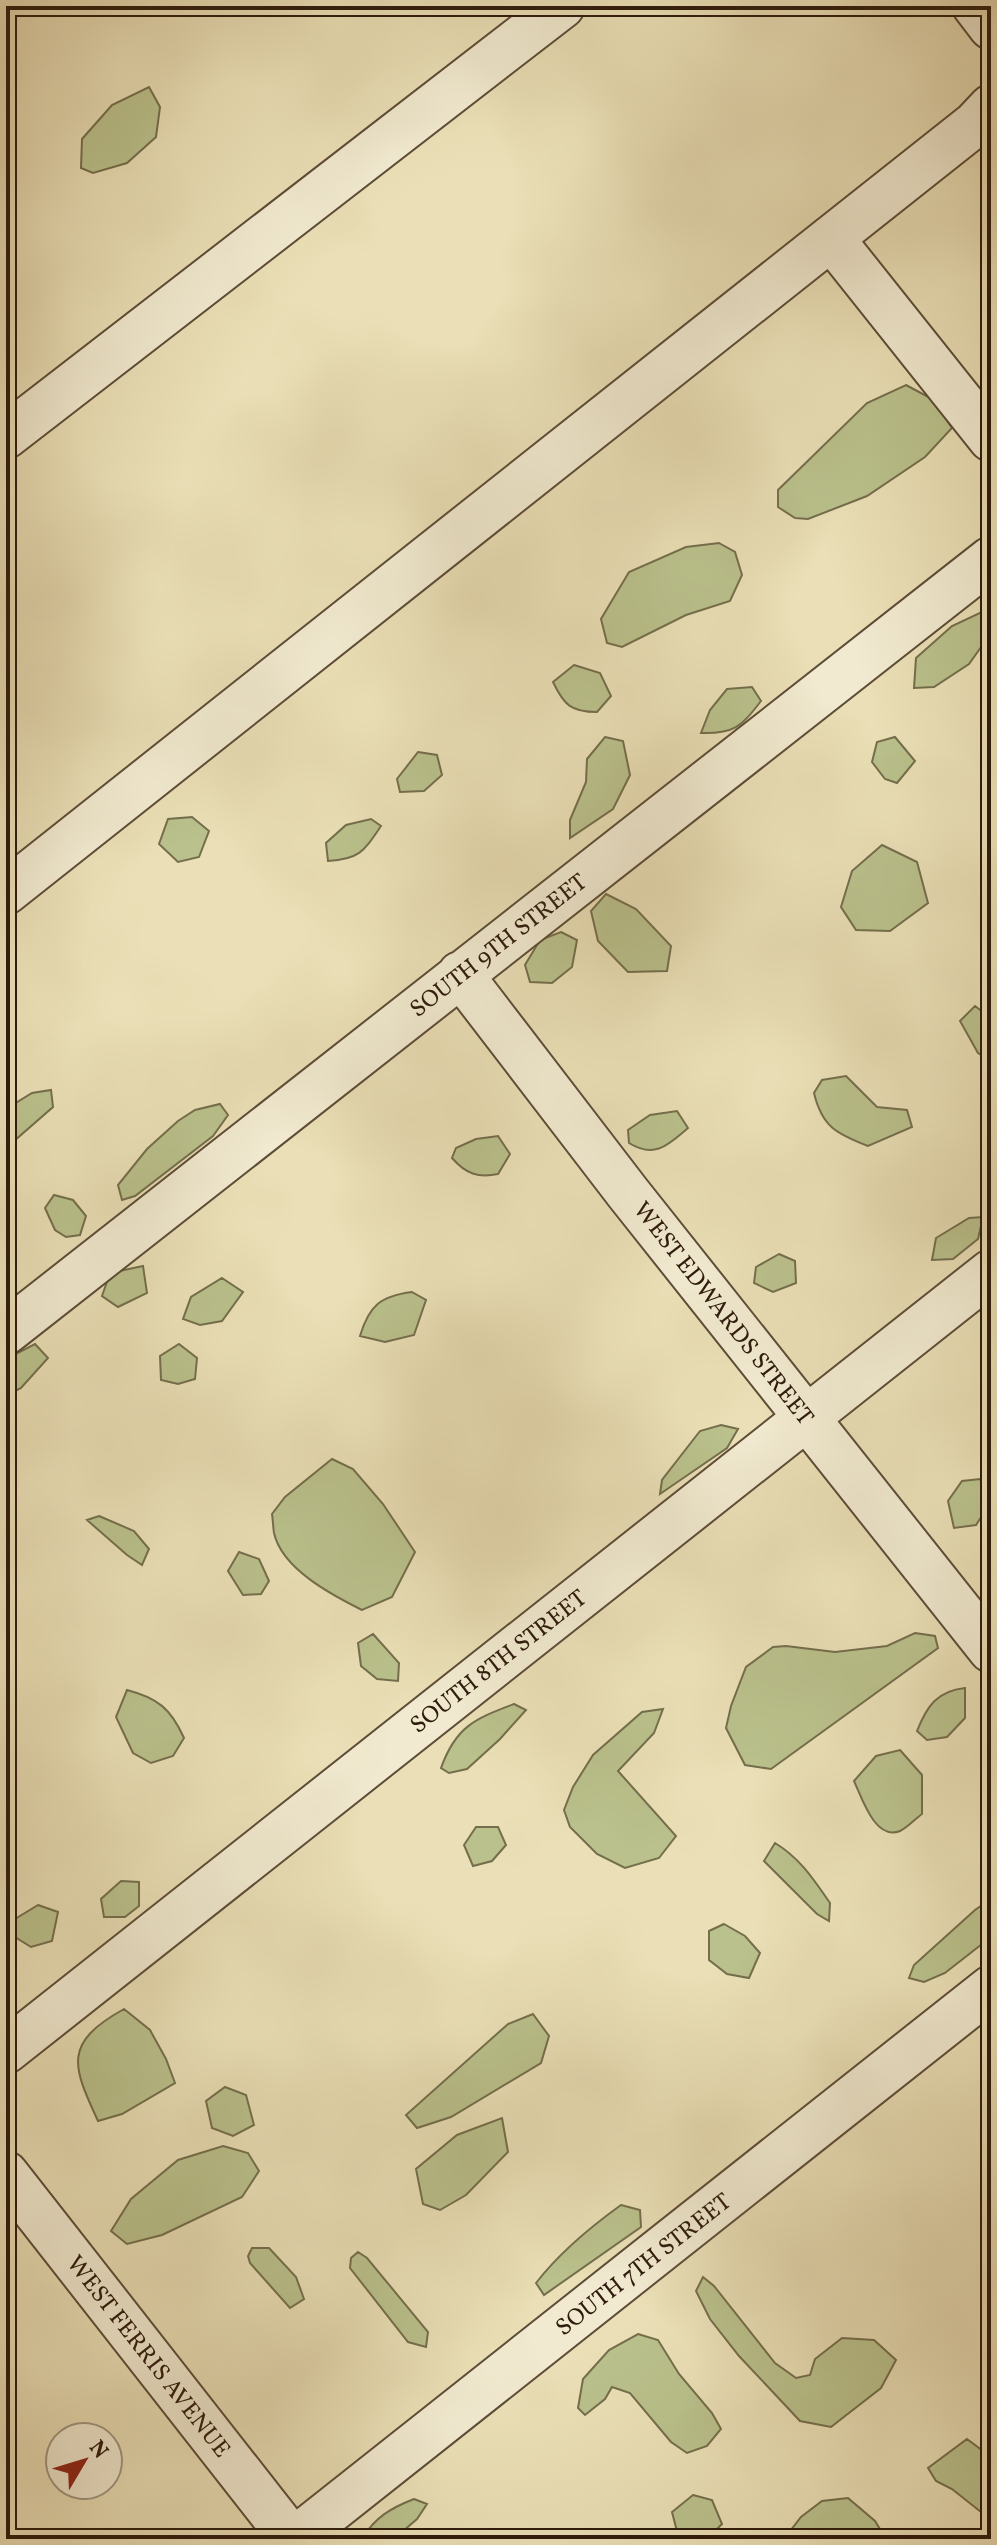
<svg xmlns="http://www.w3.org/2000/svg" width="997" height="2545" font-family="Vollkorn,serif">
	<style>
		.green { fill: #bac18c; stroke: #746e4c; stroke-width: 2 }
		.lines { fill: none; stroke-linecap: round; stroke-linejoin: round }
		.minor-casing { stroke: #5d4c37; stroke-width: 48 }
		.minor { stroke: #f1ead0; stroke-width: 44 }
		.labels { text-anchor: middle; stroke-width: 6; stroke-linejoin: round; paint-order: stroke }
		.street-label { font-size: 24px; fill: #2e1b0d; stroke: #f1ead0 }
	</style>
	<rect width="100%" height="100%" fill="#eadfb6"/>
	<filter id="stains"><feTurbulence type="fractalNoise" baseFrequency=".0025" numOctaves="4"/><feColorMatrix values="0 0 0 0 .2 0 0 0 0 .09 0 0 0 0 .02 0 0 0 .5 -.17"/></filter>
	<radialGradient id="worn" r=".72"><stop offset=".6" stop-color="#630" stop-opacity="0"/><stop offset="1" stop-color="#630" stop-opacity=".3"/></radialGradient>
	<!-- green -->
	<path class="green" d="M 149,87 L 160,107 L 156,137 L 127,163 L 93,173 L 81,168 L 82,139 L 112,105 Z
		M 906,385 L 934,400 L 952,428 L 925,457 L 867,496 L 808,519 L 795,518 L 778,507 L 778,490 L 867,403 Z
		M 719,543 L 735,552 L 742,575 L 730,601 L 686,615 L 622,647 L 607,643 L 601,619 L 629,572 L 686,547 Z
		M 986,610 L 991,612 L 991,633 L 969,664 L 934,687 L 914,688 L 916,658 L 952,626 Z
		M 574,665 L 600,673 L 611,696 L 597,712 C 571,712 564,705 553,682 Z
		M 752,687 L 761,701 C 741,727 734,734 701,733 L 710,710 L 727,689 Z
		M 605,737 L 623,741 L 630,775 L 613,809 L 570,838 L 570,820 L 586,782 L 587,759 Z
		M 895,737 L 915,761 L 897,783 L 885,779 L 872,762 L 877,742 Z
		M 418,752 L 437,755 L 442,775 L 424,791 L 400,792 L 397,779 Z
		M 192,817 L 209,831 L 199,857 L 178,862 L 159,844 L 168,819 Z
		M 371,819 L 381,826 C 364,851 360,859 328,861 L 326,843 L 346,825 Z
		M 882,845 L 917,862 L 928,903 L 890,931 L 856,930 L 841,907 L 852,871 Z
		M 606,894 L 636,909 L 671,946 L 667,971 L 628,972 L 598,941 L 591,911 Z
		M 561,932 L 577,940 L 572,967 L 552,983 L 530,982 L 525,965 L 540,940 Z
		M 975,1006 L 991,1018 L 991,1061 L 978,1053 L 960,1021 Z
		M 846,1076 L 877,1107 L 907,1110 L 912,1127 L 868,1146 C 837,1134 822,1127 814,1093 L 822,1080 Z
		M 51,1090 L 53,1107 L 6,1148 L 6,1109 L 32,1093 Z
		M 220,1104 L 228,1115 L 213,1136 L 135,1196 L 122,1200 L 118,1185 L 147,1149 L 178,1121 L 195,1110 Z
		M 677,1111 L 688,1128 C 668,1145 655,1159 629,1143 L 628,1130 L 650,1115 Z
		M 498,1136 L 510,1154 L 498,1174 C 478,1178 466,1174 452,1158 L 456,1148 L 476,1139 Z
		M 54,1195 L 73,1200 L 86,1216 L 80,1235 L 66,1237 L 55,1230 L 45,1208 Z
		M 983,1217 L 978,1239 L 953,1259 L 932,1260 L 936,1238 L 969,1218 Z
		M 779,1254 L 795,1261 L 796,1283 L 773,1292 L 754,1283 L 756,1267 Z
		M 143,1266 L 147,1293 L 118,1307 L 102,1296 L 110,1273 Z
		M 222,1278 L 243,1292 L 222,1321 L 200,1325 L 183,1319 L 191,1297 Z
		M 412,1292 L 426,1300 L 414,1335 L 385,1342 L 360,1336 C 369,1306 380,1296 412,1292 Z
		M 35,1344 L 48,1358 L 21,1388 L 6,1396 L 6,1359 Z
		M 179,1344 L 197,1358 L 195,1379 L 178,1384 L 161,1380 L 160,1356 Z
		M 721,1425 L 738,1429 L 727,1448 L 660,1494 L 662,1480 L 700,1431 Z
		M 332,1459 L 353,1469 L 383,1504 L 415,1552 L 392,1597 L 362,1610 C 332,1595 282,1569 274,1533 C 273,1527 273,1520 272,1514 L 285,1497 Z
		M 980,1479 L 990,1503 L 976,1525 L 954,1528 L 948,1501 L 962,1481 Z
		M 99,1516 L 134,1531 L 149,1549 L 142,1565 L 127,1555 L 87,1520 Z
		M 239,1552 L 259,1559 L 269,1581 L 261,1594 L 243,1595 L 228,1571 Z
		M 915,1633 L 935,1636 L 938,1648 L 771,1769 L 745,1765 L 726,1728 L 731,1706 L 746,1667 L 773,1647 L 786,1646 L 835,1652 L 887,1646 Z
		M 373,1634 L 399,1663 L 398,1681 L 377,1679 L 361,1666 L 358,1643 Z
		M 965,1688 L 965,1718 L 947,1737 L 927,1740 L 917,1731 C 927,1706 937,1691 965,1688 Z
		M 127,1690 C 158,1698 171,1709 184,1738 L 173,1756 L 151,1763 L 133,1753 L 116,1717 Z
		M 514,1704 L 526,1710 L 500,1739 L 467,1769 L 449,1773 L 441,1768 C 456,1726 475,1719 514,1704 Z
		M 663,1709 L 654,1733 L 618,1771 L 676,1836 L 659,1858 L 625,1868 L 597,1854 L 570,1827 L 564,1810 L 573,1787 L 593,1755 L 642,1712 Z
		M 900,1750 L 922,1775 L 922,1814 C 915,1819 907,1828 900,1831 C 875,1841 862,1798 854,1781 L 876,1756 Z
		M 476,1827 L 498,1827 L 506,1845 L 492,1861 L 473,1866 L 464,1845 Z
		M 775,1843 C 800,1858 814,1880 830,1903 L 829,1921 L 817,1914 L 764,1861 Z
		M 121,1881 L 139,1882 L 139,1906 L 125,1917 L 104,1917 L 101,1899 Z
		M 991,1899 L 991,1937 L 945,1973 L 924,1982 L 909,1978 L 914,1965 L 975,1910 Z
		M 38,1905 L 58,1912 L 52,1941 L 31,1947 L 15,1937 L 15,1919 Z
		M 724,1924 L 745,1936 L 760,1953 L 749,1978 L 727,1974 L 709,1960 L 709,1931 Z
		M 124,2009 L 150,2030 L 166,2059 L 175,2083 L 122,2114 L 98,2121 C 72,2065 63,2043 124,2009 Z
		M 533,2014 L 549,2036 L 541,2063 L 451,2117 L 417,2128 L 406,2115 L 508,2024 Z
		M 225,2087 L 246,2095 L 254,2125 L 233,2136 L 212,2128 L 206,2101 Z
		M 502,2118 L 508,2152 L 466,2195 L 440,2210 L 423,2204 L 416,2169 L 457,2135 Z
		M 223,2146 L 248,2153 L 259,2171 L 242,2197 L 162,2235 L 127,2244 L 111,2231 L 131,2199 L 178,2160 Z
		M 621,2205 L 640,2210 L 641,2227 L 544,2295 L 536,2283 C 560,2252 589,2228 621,2205 Z
		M 252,2248 L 269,2248 L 296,2277 L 304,2299 L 290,2308 L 250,2263 L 248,2256 Z
		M 358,2252 L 367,2258 L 428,2332 L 426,2347 L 408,2342 L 350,2268 L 351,2258 Z
		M 703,2277 L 714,2286 L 775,2363 L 796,2378 L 810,2375 L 815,2359 L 842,2338 L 874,2340 L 896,2360 L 881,2388 L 831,2427 L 800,2421 L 739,2356 L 710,2319 L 696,2291 Z
		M 638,2334 L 658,2340 L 679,2374 L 712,2413 L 721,2429 L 707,2446 L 687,2453 L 671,2442 L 630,2393 L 612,2387 L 605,2399 L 585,2415 L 578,2408 L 583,2379 L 609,2350 Z
		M 967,2439 L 991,2457 L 991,2520 L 952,2489 L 936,2481 L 928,2468 Z
		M 693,2495 L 712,2500 L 722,2524 L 707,2539 L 679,2539 L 672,2512 Z
		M 848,2498 L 875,2521 L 886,2539 L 784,2539 L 801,2517 L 822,2501 Z
		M 414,2499 L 427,2504 L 417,2519 L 394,2539 L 362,2539 C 375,2517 391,2508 414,2499 Z"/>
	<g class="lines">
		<!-- minor casing -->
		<g class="minor-casing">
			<path id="minor" d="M 975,6 L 991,27
				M 831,238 L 991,439
				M 6,436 L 562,6
				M 6,892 L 975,124 L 991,107
				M 460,974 L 628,1193 L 991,1650
				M 6,1332 L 991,559
				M 6,2051 L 991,1272
				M 6,2174 L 292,2539
				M 295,2539 L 991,1988"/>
		</g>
		<!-- minor -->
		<use href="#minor" class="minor"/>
	</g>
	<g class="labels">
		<!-- street labels -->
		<g class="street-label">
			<text transform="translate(498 945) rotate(-38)" y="8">SOUTH 9TH STREET</text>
			<text transform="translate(724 1313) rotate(52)" y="8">WEST EDWARDS STREET</text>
			<text transform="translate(498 1661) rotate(-38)" y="8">SOUTH 8TH STREET</text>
			<text transform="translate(643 2264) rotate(-38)" y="8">SOUTH 7TH STREET</text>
			<text transform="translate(149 2356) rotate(52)" y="8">WEST FERRIS AVENUE</text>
		</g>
	</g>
	<!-- margin -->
	<rect width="997" height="2545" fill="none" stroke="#eadfb6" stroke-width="32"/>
	<rect x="8" y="8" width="981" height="2529" fill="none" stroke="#2e1b0d" stroke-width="4"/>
	<rect x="16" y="16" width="965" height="2513" fill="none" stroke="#2e1b0d" stroke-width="2"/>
	<!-- north arrow -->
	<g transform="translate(84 2461) rotate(52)"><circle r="38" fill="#f1ead0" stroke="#a39782" stroke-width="2"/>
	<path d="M0-6L14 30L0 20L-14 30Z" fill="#8f2418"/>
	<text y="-12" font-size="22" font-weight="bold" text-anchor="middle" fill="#2e1b0d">N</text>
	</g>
	<rect width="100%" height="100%" filter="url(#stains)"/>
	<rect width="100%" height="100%" fill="url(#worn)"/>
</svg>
